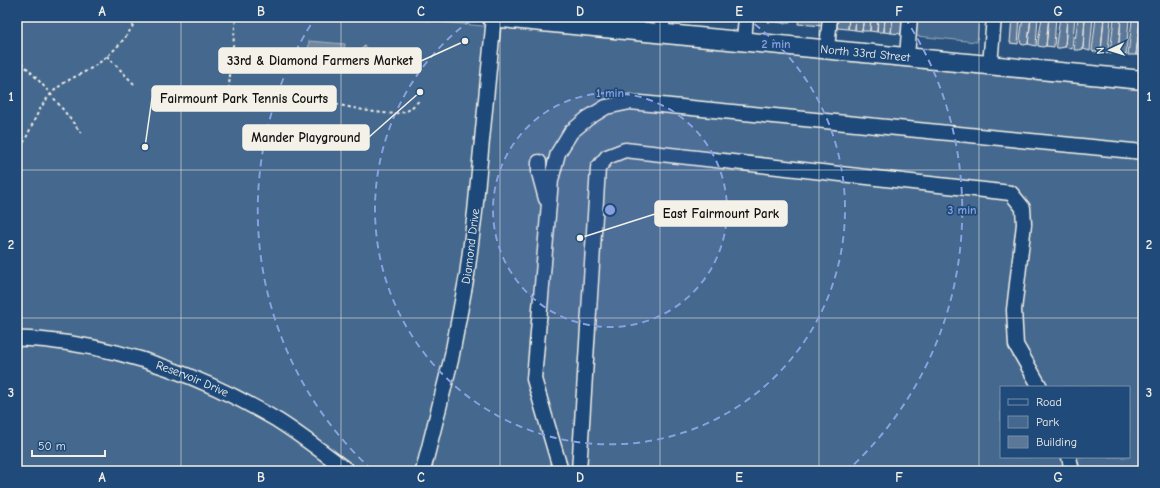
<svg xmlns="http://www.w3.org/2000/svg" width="1160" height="488" font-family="'Comic Neue',sans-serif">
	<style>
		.green { fill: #45688e; stroke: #9cacbb; fill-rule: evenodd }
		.water { fill: #6e88a2; stroke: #a4b2be }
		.building { fill: #5b7899; stroke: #f4f1e8 }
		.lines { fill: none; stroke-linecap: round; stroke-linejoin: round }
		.minor-casing { stroke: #f4f1e8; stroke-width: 17 }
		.major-casing { stroke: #f4f1e8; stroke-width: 21 }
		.path { stroke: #f4f1e8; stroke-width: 2; stroke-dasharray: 3 3; stroke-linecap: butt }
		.minor { stroke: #1f4a7a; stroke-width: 14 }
		.major { stroke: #1f4a7a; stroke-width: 18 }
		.grid { fill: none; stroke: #f4f1e8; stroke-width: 1; stroke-opacity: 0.55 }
		.ring { fill: none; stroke: #88a0e0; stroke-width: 2; stroke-dasharray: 7 5 }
		.labels { text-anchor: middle; stroke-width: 3.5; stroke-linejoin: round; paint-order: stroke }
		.street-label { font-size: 12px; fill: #f4f1e8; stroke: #1f4a7a }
		.centre { fill: #88a0e0; stroke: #1f4a7a; stroke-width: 2 }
		.ring-label { font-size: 12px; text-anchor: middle; font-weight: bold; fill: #88a0e0; stroke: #1f4a7a; stroke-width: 3.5; stroke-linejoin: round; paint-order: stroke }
		.leader { fill: none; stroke: #f4f1e8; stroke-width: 1.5 }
		.callout-dot { fill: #f4f1e8; stroke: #1f4a7a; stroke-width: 1.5 }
		.callout { fill: #f4f1e8; stroke: #f4f1e8; stroke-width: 1.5 }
		.callout-label { font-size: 13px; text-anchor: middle; font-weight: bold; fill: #111 }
		.neatline { fill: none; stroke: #f4f1e8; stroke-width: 1.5 }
		.grid-label { font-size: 13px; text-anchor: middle; font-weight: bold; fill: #f4f1e8 }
	</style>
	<rect width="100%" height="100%" fill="#28517e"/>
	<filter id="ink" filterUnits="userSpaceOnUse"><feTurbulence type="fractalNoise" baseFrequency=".025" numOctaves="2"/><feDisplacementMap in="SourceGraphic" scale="8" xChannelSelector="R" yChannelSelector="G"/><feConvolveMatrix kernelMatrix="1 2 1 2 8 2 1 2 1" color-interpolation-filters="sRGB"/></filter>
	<g filter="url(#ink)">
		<!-- green -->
		<path class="green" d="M 17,17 L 389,17 L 1143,90 L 1143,471 L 17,471 ZM 1001,387 L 1129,387 L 1129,457 L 1001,457 Z
			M 918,17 L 979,17 L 977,42 L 916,36 Z"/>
		<!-- water -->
		<path class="water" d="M 309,41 L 345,44 L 343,68 L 340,67 L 340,64 L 307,60 Z"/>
		<!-- building -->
		<path class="building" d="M 768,17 L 776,17 L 776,22 L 768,22 Z
			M 776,17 L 783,17 L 783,23 L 776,22 Z
			M 783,17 L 791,17 L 790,23 L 783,23 Z
			M 799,17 L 825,17 L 824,26 L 798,24 Z
			M 838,17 L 849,17 L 848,29 L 837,28 Z
			M 849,17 L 856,17 L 855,30 L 848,29 Z
			M 856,17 L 864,17 L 862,31 L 855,30 Z
			M 864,17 L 871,17 L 870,31 L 862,31 Z
			M 871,17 L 878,17 L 877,32 L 870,31 Z
			M 878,17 L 885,17 L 884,32 L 877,32 Z
			M 885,17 L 893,17 L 891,33 L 884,32 Z
			M 893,17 L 903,18 L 901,34 L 891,33 Z
			M 1012,17 L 1020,17 L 1018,44 L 1010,43 Z
			M 1023,17 L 1031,17 L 1028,44 L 1024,45 L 1021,44 L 1020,40 Z
			M 1031,17 L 1038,17 L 1036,46 L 1028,44 Z
			M 1042,17 L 1049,17 L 1046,46 L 1043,47 L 1038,46 L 1038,42 Z
			M 1049,17 L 1056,17 L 1054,47 L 1046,46 Z
			M 1060,17 L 1067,17 L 1065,47 L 1060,48 L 1057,48 L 1056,44 Z
			M 1067,17 L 1075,17 L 1072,49 L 1065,47 Z
			M 1078,17 L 1085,17 L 1083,49 L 1079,50 L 1074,50 Z
			M 1085,17 L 1093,17 L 1090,51 L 1083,49 Z
			M 1096,17 L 1104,17 L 1101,51 L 1096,52 L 1092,51 Z
			M 1104,17 L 1111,18 L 1108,53 L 1101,51 Z
			M 1114,18 L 1121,19 L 1118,53 L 1110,53 Z
			M 1121,19 L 1129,19 L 1126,55 L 1118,53 Z
			M 1132,20 L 1140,21 L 1136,55 L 1128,55 Z
			M 1140,21 L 1143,21 L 1143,56 L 1136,55 Z
			M 365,46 L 376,59 L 363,69 L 353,57 Z"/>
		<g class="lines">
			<!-- minor casing -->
			<g class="minor-casing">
				<g id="minor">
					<path d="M 661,33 L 663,17"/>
					<path d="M 744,41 L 746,17"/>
					<path d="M 827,49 L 830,17"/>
					<path d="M 907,57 L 910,17"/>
					<path d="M 990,65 L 994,17"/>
					<path d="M 539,162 L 539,173 L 546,199"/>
					<path id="s1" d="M 17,339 C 34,338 51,341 68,343 C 142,354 213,382 277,420 C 301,435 325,454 348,471"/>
					<path d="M 1069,457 L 1072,471"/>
					<path id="s2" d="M 423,471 L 451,360 L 467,275 L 475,212 L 494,17"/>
					<path d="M 561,471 L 534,379 L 551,180 L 558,153 L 571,132 L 588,118 L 606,107 L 630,102 L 1143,152"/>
					<path d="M 579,471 L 598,168 L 607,157 L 625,150 L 1011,193 L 1023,208 L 1024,224 L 1014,310 L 1016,345 L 1040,387"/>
				</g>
			</g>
			<!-- major casing -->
			<g class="major-casing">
				<g id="major">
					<path id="s3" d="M 491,17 L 1143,80"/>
				</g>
			</g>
			<!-- path -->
			<path class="path" d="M 107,56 L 134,84
				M 17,59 C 42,81 61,107 81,133
				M 228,95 L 236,17
				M 191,104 C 219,81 232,102 262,105 C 278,106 295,100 311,101 C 335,101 386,120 407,111 C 411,109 415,104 419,101
				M 17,153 C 31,134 35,110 52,93 C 64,80 79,76 93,67 C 111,55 129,37 137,17"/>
			<!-- minor -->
			<use href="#minor" class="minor"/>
			<!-- major -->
			<use href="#major" class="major"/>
		</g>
	</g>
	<!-- grid -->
	<path class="grid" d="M 181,17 L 181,471M 341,17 L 341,471M 500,17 L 500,471M 660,17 L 660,471M 819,17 L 819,471M 979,17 L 979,471M 17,170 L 1143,170M 17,318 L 1143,318"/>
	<!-- distance rings -->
	<circle cx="610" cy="210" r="117" fill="#88a0e0" fill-opacity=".12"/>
	<g class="ring">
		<circle cx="610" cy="210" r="117"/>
		<path d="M745 17A235 235 0 1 1 475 17"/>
		<path d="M372 470A352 352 0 0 1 315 18M905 18A352 352 0 0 1 848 470"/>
	</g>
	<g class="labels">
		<!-- street labels -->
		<g class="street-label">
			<text dy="4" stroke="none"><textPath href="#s3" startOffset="376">North 33rd Street</textPath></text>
			<text dy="4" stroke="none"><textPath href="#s2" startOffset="230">Diamond Drive</textPath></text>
			<text dy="4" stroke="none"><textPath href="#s1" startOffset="181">Reservoir Drive</textPath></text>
		</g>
	</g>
	<circle cx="610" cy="210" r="6" class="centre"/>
	<g class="ring-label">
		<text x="776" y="48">2 min</text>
		<text x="610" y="97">1 min</text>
		<text x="962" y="214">3 min</text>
	</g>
	<!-- callouts -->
	<path class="leader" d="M465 41L421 61M145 147L152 98M420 92L369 137M580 238L655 214"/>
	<g class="callout-dot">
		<circle cx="465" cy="41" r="4"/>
		<circle cx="145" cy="147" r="4"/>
		<circle cx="420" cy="92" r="4"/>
		<circle cx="580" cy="238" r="4"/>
	</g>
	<g class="callout">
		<rect x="219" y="48" width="202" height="25" rx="4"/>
		<rect x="152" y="86" width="184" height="25" rx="4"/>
		<rect x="243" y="125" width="126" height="25" rx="4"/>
		<rect x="655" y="201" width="132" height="25" rx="4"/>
	</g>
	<g class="callout-label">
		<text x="320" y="65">33rd &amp; Diamond Farmers Market</text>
		<text x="244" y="103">Fairmount Park Tennis Courts</text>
		<text x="306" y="142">Mander Playground</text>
		<text x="721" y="218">East Fairmount Park</text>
	</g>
	<!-- margin -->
	<rect width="1160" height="488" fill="none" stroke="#1f4a7a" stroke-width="44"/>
	<!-- legend -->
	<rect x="1000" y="386" width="130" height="72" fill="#1f4a7a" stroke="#748da6"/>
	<rect x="1008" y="399" width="20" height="6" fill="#1f4a7a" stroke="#748da6"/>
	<text x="1036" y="406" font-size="12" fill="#f4f1e8">Road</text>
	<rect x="1008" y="416" width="20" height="12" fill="#45688e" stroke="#748da6"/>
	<text x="1036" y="426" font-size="12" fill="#f4f1e8">Park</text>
	<rect x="1008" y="436" width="20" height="12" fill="#5b7899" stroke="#748da6"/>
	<text x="1036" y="446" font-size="12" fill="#f4f1e8">Building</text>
	<!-- north arrow -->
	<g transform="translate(1110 50) rotate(266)" stroke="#1f4a7a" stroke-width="3" paint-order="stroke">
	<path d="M0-3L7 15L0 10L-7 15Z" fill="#f4f1e8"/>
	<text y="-6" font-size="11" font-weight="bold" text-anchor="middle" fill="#f4f1e8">N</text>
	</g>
	<!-- scale -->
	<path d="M32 450v6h73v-6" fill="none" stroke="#f4f1e8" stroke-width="2"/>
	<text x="38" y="450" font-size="12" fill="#f4f1e8" stroke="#1f4a7a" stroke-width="3" paint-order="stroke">50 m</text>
	<rect x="22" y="22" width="1116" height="444" class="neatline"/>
	<g class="grid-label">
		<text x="102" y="16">A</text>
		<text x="261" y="16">B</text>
		<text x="421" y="16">C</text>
		<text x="580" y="16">D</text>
		<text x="739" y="16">E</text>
		<text x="899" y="16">F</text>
		<text x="1058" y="16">G</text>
		<text x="11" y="101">1</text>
		<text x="1149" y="101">1</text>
		<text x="11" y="249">2</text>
		<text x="1149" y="249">2</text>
		<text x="11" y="397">3</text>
		<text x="1149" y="397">3</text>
		<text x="102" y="482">A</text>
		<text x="261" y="482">B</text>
		<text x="421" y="482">C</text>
		<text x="580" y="482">D</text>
		<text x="739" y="482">E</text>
		<text x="899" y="482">F</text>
		<text x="1058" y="482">G</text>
	</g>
</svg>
